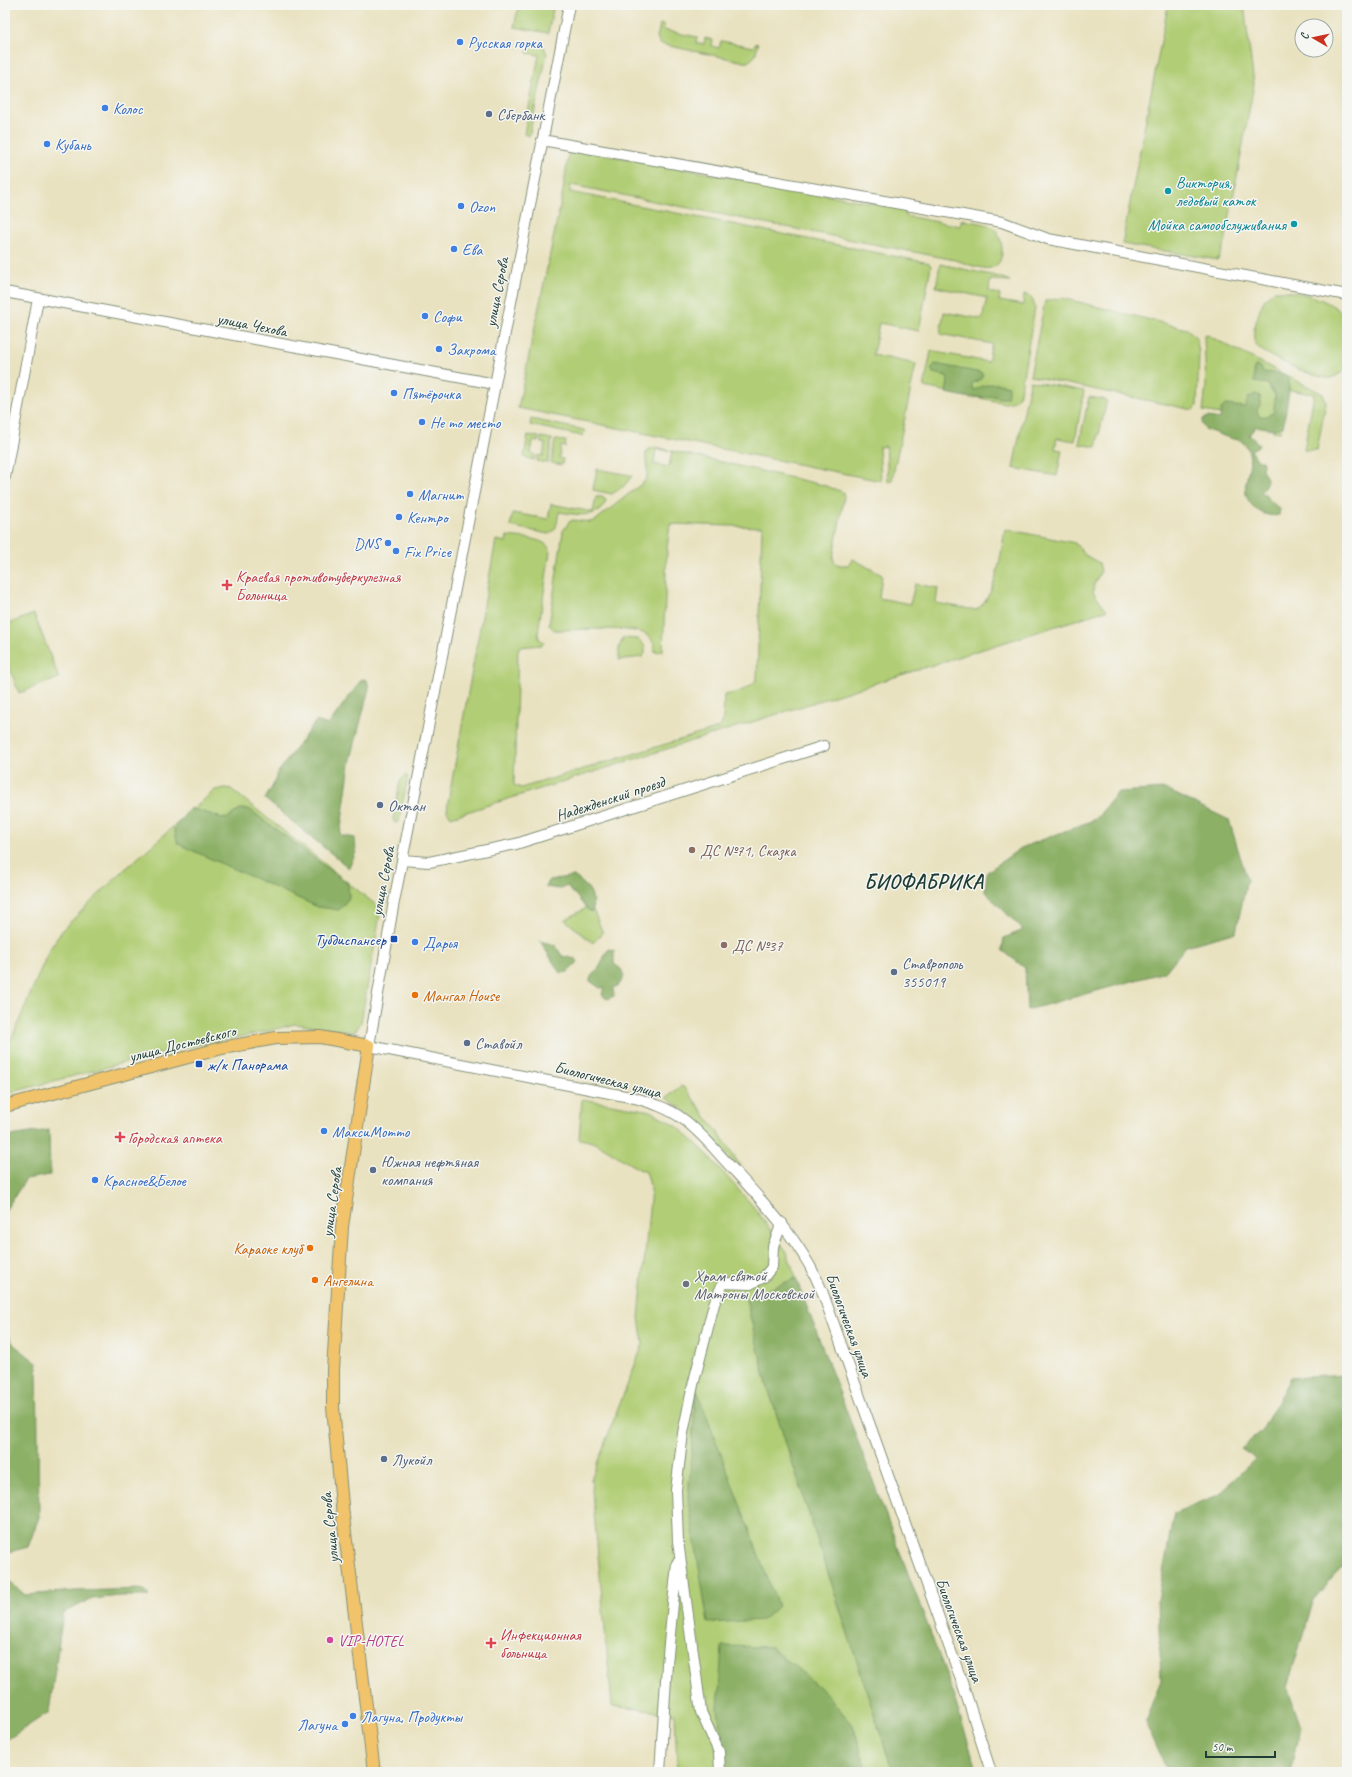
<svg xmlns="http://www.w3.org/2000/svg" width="1352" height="1777" font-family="Caveat,sans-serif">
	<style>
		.green { fill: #b1cd74; stroke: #688554; fill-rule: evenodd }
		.forest { fill: #8cb066; stroke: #56764d }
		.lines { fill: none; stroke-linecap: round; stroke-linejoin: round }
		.minor-casing { stroke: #84907a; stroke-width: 12 }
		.major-casing { stroke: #84907a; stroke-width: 14 }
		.minor { stroke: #fff; stroke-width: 10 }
		.major { stroke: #f1c36a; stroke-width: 12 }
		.shop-dot { fill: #3f7fe0; stroke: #f6f6f2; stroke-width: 1.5 }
		.service-dot { fill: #5c6f8a; stroke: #f6f6f2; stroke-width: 1.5 }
		.culture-dot { fill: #0f9aa8; stroke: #f6f6f2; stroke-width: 1.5 }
		.health-dot { fill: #e0444e; stroke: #f6f6f2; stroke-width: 1.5 }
		.education-dot { fill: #8d6e63; stroke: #f6f6f2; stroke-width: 1.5 }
		.transit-dot { fill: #1a4fb4; stroke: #f6f6f2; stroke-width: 1.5 }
		.food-dot { fill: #e8710a; stroke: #f6f6f2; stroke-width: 1.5 }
		.worship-dot { fill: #6b7280; stroke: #f6f6f2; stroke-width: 1.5 }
		.hotel-dot { fill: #d1479c; stroke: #f6f6f2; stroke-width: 1.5 }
		.labels { text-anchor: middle; stroke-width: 3; stroke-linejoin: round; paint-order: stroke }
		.shop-label { font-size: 16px; fill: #366cbe; stroke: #f6f6f2; text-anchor: start }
		.service-label { font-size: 16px; fill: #4e5e75; stroke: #f6f6f2; text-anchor: start }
		.culture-label { font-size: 16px; fill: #0d838f; stroke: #f6f6f2; text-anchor: start }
		.street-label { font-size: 16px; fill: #1f3d34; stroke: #f6f6f2 }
		.health-label { font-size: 16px; fill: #be3a42; stroke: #f6f6f2; text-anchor: start }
		.education-label { font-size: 16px; fill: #785e54; stroke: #f6f6f2; text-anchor: start }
		.transit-label { font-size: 16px; fill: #164399; stroke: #f6f6f2; text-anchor: end }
		.food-label { font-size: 16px; fill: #c56008; stroke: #f6f6f2; text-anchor: start }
		.worship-label { font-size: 16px; fill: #5b616d; stroke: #f6f6f2; text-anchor: start }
		.hotel-label { font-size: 16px; fill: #b23c85; stroke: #f6f6f2; text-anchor: start }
		.district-label { font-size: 20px; font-weight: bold; letter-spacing: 1px; fill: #1f3d34; stroke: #f6f6f2 }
	</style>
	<rect width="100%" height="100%" fill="#f6f6f2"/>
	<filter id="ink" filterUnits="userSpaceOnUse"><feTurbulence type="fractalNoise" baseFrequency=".025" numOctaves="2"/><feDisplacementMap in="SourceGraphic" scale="8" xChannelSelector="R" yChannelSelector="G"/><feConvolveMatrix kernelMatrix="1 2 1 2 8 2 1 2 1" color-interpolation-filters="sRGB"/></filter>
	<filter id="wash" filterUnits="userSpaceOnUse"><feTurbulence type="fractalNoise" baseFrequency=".012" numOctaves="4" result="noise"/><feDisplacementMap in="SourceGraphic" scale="16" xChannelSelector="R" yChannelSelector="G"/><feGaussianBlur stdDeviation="0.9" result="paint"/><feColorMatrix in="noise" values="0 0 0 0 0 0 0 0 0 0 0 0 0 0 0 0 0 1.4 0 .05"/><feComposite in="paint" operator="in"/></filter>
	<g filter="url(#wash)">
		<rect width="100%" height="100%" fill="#e9e2c0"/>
		<!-- green -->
		<path class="green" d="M 519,5 L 554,5 L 548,33 L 514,27 Z
			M 1168,5 L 1244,5 L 1254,84 L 1225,242 L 1218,260 L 1122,244 Z
			M 660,24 L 664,25 L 663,30 L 697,37 L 696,43 L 704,44 L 705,38 L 713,40 L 712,46 L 719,48 L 721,41 L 754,47 L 755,43 L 758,44 L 755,56 L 748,62 L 745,62 L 660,44 L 657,38 Z
			M 536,43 L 543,44 L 547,54 L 529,136 L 524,134 L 539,55 L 527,53 L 529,47 Z
			M 573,149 L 905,209 L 906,216 L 960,226 L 962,220 C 971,222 984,222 992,227 C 1003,233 1008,264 991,268 C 981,270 965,263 955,260 L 571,185 L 570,192 L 929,263 L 931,266 L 919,331 L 879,323 L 873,355 L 916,364 L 892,480 L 888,482 L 886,446 L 879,447 L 881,481 L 518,408 L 563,191 L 569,150 Z
			M 940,264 L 1000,277 L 1010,281 L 990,280 L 989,292 L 1000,294 L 999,301 L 1023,305 L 1024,294 C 1032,297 1033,299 1035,308 L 1020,393 C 1017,401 1013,402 1005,403 L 924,387 L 931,351 L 988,362 L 992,344 L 940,334 L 944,312 L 982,319 L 987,298 L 936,287 Z
			M 1274,291 C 1297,290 1335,299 1347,320 C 1347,330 1350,358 1347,366 C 1345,371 1336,377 1330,378 C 1318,380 1262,355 1256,345 C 1251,336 1255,325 1258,316 C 1261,305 1264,297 1274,291 Z
			M 1062,298 L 1187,329 L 1196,337 L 1199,353 L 1197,406 L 1193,410 L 1030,376 L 1045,301 Z
			M 1204,335 L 1207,335 L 1323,394 L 1326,402 L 1317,450 L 1304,450 L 1314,394 L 1288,390 L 1280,432 L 1273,431 L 1274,424 L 1203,411 L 1206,386 Z
			M 1030,381 L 1084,391 L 1075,441 L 1057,438 L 1055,449 L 1062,450 L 1057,476 L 1013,468 Z
			M 1089,397 L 1107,400 L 1096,447 L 1079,444 Z
			M 531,419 L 584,430 L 585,432 L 582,436 L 530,425 Z
			M 528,435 L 539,437 L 538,442 L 533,441 L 531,453 L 535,455 L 534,460 L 524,457 Z
			M 541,437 L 552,439 L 548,463 L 537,461 L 538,455 L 543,456 L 545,444 L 541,443 Z
			M 555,440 L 566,441 L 565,447 L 561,446 L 559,458 L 563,459 L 562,465 L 551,463 Z
			M 655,447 L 823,485 L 843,492 L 844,497 L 833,558 L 835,563 L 840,565 L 848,565 L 853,559 L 882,575 L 879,598 L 910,604 L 915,584 L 938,588 L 936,603 L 976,610 C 997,597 1001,552 1005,529 L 1075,543 L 1085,555 L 1099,563 L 1101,571 L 1094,584 L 1093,592 L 1107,610 L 451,817 L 447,811 L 448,802 L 496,540 L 506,542 L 507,536 C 520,538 547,537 550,551 L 538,633 L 539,639 L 544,642 L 541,645 L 519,647 L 518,651 L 514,785 L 521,788 L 719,728 L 723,721 L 724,695 C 737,693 751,689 757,678 L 762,527 L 670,524 L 667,549 L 663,651 L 655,652 C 654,645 653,639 647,635 C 636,626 575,630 558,630 L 554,630 L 549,625 L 563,531 L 569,522 L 573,520 L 590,522 L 596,520 L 645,481 C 651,470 643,461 647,450 ZM 656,449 L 672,451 L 669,467 L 654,464 Z
			M 597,469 L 630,475 L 632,476 L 624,486 L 612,494 L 593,490 Z
			M 596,497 L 602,497 L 606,500 C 600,521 575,514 559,512 C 557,521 558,531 548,534 L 510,526 L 513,513 L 548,519 L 551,504 L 593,512 Z
			M 34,614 L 59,678 L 19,693 L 5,656 L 5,625 Z
			M 623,638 L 638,639 L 645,646 L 645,654 L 642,657 L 619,660 L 619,648 Z
			M 406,775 L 408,777 L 399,822 L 395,823 L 393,820 L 400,781 Z
			M 225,788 L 231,789 L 381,909 L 361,1022 L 357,1029 L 353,1032 L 295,1024 L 261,1033 L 172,1050 L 5,1094 L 5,1054 L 49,950 L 64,928 L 124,870 L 215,790 Z
			M 591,905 L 603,933 L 593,943 L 565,920 Z
			M 681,1086 L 685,1088 L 728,1146 L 740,1166 L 738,1167 C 715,1142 696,1116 666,1098 Z
			M 582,1099 L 651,1111 L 677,1126 L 704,1151 L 752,1205 L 787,1252 L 796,1278 L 746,1300 L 768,1388 L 893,1772 L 677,1772 L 675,1714 L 612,1706 L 591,1479 L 643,1344 L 639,1318 L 651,1189 L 646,1172 C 622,1163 605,1142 579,1139 Z"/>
		<!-- forest -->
		<path class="forest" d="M 935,364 L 977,372 L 983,374 L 980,380 L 972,383 L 972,388 L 975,390 C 987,383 996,382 1009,386 L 1007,398 L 999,398 L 994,396 L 971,398 L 946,393 L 948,381 L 947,376 L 933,373 L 931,369 Z
			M 1258,365 L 1262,368 L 1263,372 L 1283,374 L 1289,377 L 1289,391 L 1283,427 L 1273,429 L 1256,426 L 1249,435 L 1259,444 L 1257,447 L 1251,450 L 1258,461 L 1262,461 L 1263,464 L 1262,469 L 1267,479 L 1265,486 L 1261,492 C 1269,498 1274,505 1280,509 L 1279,515 C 1271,517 1262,514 1256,509 C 1233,490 1256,472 1248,449 C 1246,445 1242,442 1240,440 C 1228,439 1218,433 1206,430 L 1202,424 L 1203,419 L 1208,417 L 1220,419 L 1221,409 L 1225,405 L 1245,407 L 1249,397 L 1256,394 L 1260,396 L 1261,403 L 1257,410 L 1259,417 L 1267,416 L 1274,412 L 1275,393 L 1272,392 L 1268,384 L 1254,382 L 1254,367 Z
			M 362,679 L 367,680 L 369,688 L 350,763 L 340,835 L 355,838 L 356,852 L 349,868 L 265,799 L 276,780 L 276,775 L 316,721 L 328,725 Z
			M 1165,789 L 1229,820 L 1247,879 L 1236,932 L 1186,946 L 1165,972 L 1027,1010 L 1025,968 L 1002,950 L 1004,938 L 1023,930 L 985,892 L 987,872 L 1021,848 L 1096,819 L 1118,792 Z
			M 190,808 L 226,819 L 240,809 L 249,809 L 348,884 L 349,898 L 339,910 L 318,907 L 178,844 L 174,829 Z
			M 574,876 C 589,888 595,891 592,912 C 582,908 580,896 570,891 L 568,886 L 559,889 L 545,887 L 550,880 Z
			M 540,941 L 555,945 L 562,956 L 576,959 L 578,962 L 568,972 L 560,973 Z
			M 609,949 L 614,950 L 614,964 L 621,969 L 624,976 L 619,985 L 613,988 L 614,996 L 607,999 L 602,995 L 604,987 L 600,988 L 590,981 C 590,975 597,971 600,966 C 604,959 604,954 609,949 Z
			M 49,1130 L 50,1175 L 26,1179 L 5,1211 L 5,1149 L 11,1136 Z
			M 796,1278 L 948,1679 L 978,1772 L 893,1772 L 768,1388 L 746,1299 Z
			M 5,1329 L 14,1345 L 37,1363 L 39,1517 L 28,1547 L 5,1553 Z
			M 1347,1375 L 1347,1561 L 1314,1599 L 1287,1687 L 1301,1727 L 1291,1772 L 1168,1772 L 1145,1721 L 1161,1680 L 1158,1600 L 1174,1513 L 1218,1495 L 1256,1458 L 1241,1448 L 1261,1432 L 1290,1378 Z
			M 696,1388 L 778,1606 L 763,1620 L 708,1623 L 688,1499 Z
			M 5,1571 L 7,1579 L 25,1595 L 76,1591 L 143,1589 L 149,1596 L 120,1596 L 92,1599 L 63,1613 L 49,1712 L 5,1741 Z
			M 722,1646 L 771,1647 L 822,1689 L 853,1725 L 867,1772 L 725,1772 L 718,1709 Z"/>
	</g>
	<g filter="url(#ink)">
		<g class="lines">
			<!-- minor casing -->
			<g class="minor-casing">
				<path id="minor" d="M 569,5 L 393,907 L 369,1046 L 635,1098 C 652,1103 668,1108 683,1119 C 701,1132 715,1150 730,1166 C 766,1205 802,1242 822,1291 L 964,1688 L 991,1772
					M 542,140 L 1002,222 L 1048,239 L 1347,295
					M 5,292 L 495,384
					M 5,477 L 38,299
					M 402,860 L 429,862 L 516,844 L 824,746
					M 660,1772 L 667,1664 L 677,1563
					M 720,1772 L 719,1752 L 701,1712 L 678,1541 L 676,1490 L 683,1433 L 693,1385 L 714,1304 L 723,1283 L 750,1284 L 764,1277 L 772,1267 L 773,1246 L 782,1223"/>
			</g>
			<!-- major casing -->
			<g class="major-casing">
				<path id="major" d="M 5,1106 L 222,1048 L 276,1038 L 320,1037 L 369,1046 L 342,1227 L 333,1370 L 333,1407 L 343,1516 L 374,1772"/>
			</g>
			<!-- minor -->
			<use href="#minor" class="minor"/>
			<!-- major -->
			<use href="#major" class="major"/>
		</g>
	</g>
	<!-- markers -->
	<g class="shop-dot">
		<circle cx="460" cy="42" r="4"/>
		<circle cx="105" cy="108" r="4"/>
		<circle cx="47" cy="144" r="4"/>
		<circle cx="461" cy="206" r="4"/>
		<circle cx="454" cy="249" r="4"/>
		<circle cx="425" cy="316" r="4"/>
		<circle cx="439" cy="349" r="4"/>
		<circle cx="394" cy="393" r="4"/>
		<circle cx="422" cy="422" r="4"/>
		<circle cx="410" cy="494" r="4"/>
		<circle cx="399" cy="517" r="4"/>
		<circle cx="388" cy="543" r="4"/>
		<circle cx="396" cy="551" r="4"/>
		<circle cx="415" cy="942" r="4"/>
		<circle cx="324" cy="1131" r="4"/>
		<circle cx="95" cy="1180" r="4"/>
		<circle cx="353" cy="1716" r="4"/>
		<circle cx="345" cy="1724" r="4"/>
	</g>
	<g class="service-dot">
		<circle cx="489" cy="114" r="4"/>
		<circle cx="380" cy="805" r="4"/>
		<circle cx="894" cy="972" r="4"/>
		<circle cx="467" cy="1043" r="4"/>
		<circle cx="373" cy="1170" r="4"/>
		<circle cx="384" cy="1459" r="4"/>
	</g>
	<g class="culture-dot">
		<circle cx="1168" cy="191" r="4"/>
		<circle cx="1294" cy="224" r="4"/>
	</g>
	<g class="health-dot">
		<path d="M225 579h4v4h4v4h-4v4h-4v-4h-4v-4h4z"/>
		<path d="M118 1131h4v4h4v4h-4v4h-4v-4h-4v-4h4z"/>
		<path d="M489 1637h4v4h4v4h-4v4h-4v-4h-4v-4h4z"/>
	</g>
	<g class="education-dot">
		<circle cx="692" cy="850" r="4"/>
		<circle cx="724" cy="945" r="4"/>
	</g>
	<g class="transit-dot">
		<rect x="390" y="935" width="8" height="8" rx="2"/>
		<rect x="195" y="1060" width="8" height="8" rx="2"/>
	</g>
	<g class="food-dot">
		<circle cx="415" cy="995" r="4"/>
		<circle cx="310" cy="1248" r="4"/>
		<circle cx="315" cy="1280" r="4"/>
	</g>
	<circle class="worship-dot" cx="686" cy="1284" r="4"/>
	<circle class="hotel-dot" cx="330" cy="1640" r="4"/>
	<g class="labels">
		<!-- shop labels -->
		<g class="shop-label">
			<text x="468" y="48">Русская горка</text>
			<text x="113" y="114">Колос</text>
			<text x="55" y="150">Кубань</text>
			<text x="469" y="212">Ozon</text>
			<text x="462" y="255">Ева</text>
			<text x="433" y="322">Софи</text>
			<text x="447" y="355">Закрома</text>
			<text x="402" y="399">Пятёрочка</text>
			<text x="430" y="428">Не то место</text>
			<text x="418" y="500">Магнит</text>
			<text x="407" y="523">Кентро</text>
			<text x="380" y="549" text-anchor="end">DNS</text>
			<text x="404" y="557">Fix Price</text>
			<text x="423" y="948">Дарья</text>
			<text x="332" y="1137">МаксиМотто</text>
			<text x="103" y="1186">Красное&amp;Белое</text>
			<text x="361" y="1722">Лагуна, Продукты</text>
			<text x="337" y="1730" text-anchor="end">Лагуна</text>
		</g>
		<!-- service labels -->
		<g class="service-label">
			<text x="497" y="120">Сбербанк</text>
			<text x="388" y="811">Октан</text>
			<text x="902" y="969">Ставрополь<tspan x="902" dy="18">355019</tspan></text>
			<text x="475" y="1049">Ставойл</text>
			<text x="381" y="1167">Южная нефтяная<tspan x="381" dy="18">компания</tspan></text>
			<text x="392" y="1465">Лукойл</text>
		</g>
		<!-- culture labels -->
		<g class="culture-label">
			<text x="1176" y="188">Виктория,<tspan x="1176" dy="18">ледовый каток</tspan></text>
			<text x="1286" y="230" text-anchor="end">Мойка самообслуживания</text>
		</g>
		<!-- street labels -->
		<g class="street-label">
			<text transform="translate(496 292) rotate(-79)" y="6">улица Серова</text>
			<text transform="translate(252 324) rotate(11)" y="6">улица Чехова</text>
			<text transform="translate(610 798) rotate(-18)" y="6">Надежденский проезд</text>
			<text transform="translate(382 881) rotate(-79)" y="6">улица Серова</text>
			<text transform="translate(182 1043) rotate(-14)" y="6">улица Достоевского</text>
			<text transform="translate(608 1079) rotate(14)" y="6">Биологическая улица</text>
			<text transform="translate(331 1202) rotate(-82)" y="6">улица Серова</text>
			<text transform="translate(850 1325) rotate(70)" y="6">Биологическая улица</text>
			<text transform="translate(329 1528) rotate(-96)" y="6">улица Серова</text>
			<text transform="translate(960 1630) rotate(70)" y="6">Биологическая улица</text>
		</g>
		<!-- health labels -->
		<g class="health-label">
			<text x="236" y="582">Краевая противотуберкулезная<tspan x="236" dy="18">Больница</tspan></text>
			<text x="128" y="1143">Городская аптека</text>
			<text x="500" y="1640">Инфекционная<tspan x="500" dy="18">больница</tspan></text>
		</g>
		<!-- education labels -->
		<g class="education-label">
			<text x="700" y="856">ДС №71, Сказка</text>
			<text x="732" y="951">ДС №37</text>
		</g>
		<!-- transit labels -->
		<g class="transit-label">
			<text x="386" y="945">Тубдиспансер</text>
			<text x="207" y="1070" text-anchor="start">ж/к Панорама</text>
		</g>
		<!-- food labels -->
		<g class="food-label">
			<text x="423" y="1001">Мангал House</text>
			<text x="302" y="1254" text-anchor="end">Караоке клуб</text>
			<text x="323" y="1286">Ангелина</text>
		</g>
		<!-- worship labels -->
		<g class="worship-label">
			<text x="694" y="1281">Храм святой<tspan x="694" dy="18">Матроны Московской</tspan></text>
		</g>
		<!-- hotel labels -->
		<g class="hotel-label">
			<text x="338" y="1646">VIP-HOTEL</text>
		</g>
		<!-- district labels -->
		<g class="district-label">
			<text x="924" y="888">БИОФАБРИКА</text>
		</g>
	</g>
	<!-- margin -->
	<rect width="1352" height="1777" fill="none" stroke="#f6f6f2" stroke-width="20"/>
	<!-- north arrow -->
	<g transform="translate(1314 38) rotate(279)"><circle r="19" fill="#f6f6f2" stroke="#a0aca6"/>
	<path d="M0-3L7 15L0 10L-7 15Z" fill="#c8321e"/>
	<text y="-6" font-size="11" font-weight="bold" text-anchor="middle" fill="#1f3d34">С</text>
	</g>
	<!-- scale -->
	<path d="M1206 1751v6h69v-6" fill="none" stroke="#1f3d34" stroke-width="2"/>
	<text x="1212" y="1751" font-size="12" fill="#1f3d34" stroke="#f6f6f2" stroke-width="3" paint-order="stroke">50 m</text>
</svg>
